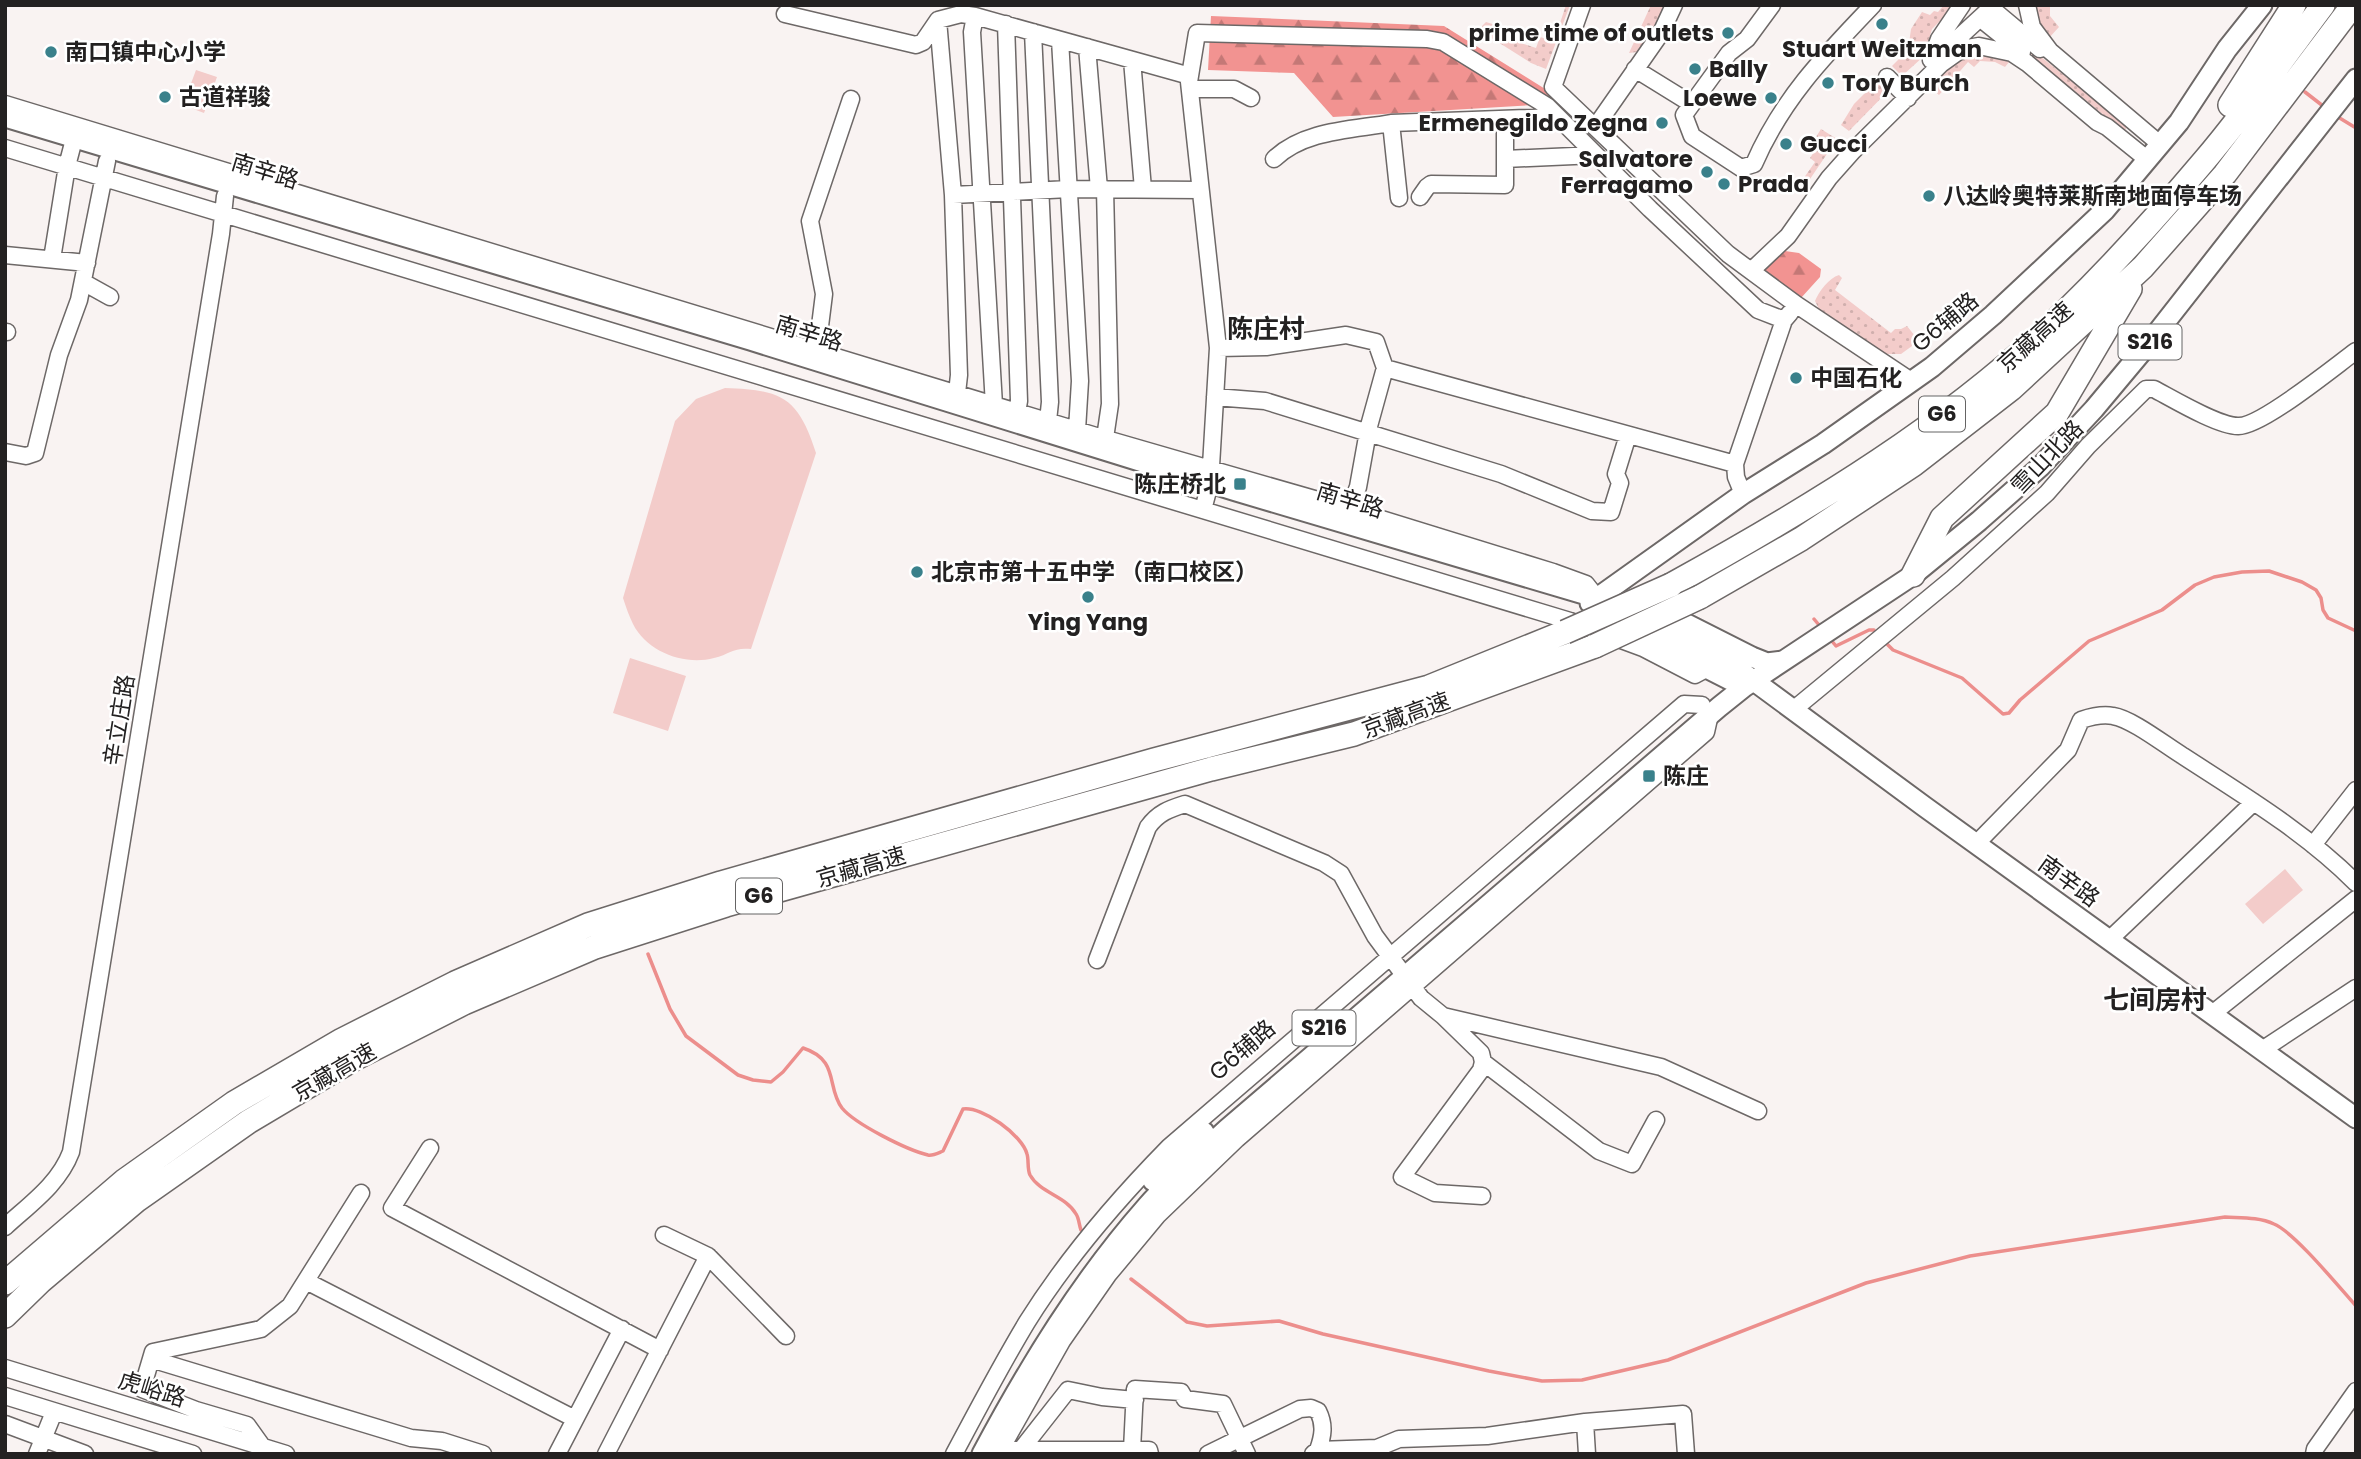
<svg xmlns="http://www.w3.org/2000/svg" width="2361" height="1459" font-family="Poppins,'Noto Sans SC',sans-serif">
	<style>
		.grass { fill: url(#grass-dots) }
		.forest { fill: url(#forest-firs) }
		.garden { fill: #f3ccca }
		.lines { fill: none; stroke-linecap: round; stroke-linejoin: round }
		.stream { stroke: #ec8e8c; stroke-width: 3.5 }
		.minor-casing { stroke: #6d6867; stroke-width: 19 }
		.major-casing { stroke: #6d6867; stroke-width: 23 }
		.highway-casing { stroke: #6d6867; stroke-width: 26 }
		.minor { stroke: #fff; stroke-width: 16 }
		.major { stroke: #fff; stroke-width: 19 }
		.highway { stroke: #fff; stroke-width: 23 }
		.highway-bridge-casing { stroke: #6d6867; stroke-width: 26; stroke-linecap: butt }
		.highway-bridge { stroke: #fff; stroke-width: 23 }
		.poi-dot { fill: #3a818b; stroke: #fff; stroke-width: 2.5 }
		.labels { text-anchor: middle; stroke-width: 5; stroke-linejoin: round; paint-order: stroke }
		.shield { fill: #fff; stroke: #656464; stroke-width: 2 }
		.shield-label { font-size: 21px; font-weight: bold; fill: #232121 }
		.poi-label { font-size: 23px; font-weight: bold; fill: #232121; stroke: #fff; text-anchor: start }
		.street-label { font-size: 23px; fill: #232121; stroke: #fff }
		.quarter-label { font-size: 26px; font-weight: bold; fill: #232121; stroke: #fff }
	</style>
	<defs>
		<pattern id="grass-dots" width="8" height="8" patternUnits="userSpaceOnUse" patternTransform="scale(1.75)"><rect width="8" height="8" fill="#f3ccca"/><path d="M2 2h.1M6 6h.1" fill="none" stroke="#d0afad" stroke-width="1.8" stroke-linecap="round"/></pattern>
		<pattern id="forest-firs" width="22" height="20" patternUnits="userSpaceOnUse" patternTransform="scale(1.75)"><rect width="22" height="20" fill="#f29391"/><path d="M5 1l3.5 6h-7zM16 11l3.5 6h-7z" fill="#c47876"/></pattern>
	</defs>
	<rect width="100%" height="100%" fill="#f9f3f2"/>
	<!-- grass -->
	<path class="grass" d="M 1566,5 L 1570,5 L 1546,69 L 1531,63 L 1482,32 L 1482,26 L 1486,22 L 1499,26 L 1497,35 L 1536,48 L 1540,37 L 1554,41 Z
		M 1651,5 L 1665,5 L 1660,19 L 1637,52 L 1629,53 Z
		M 1944,5 L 1951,5 L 1953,8 L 1932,29 L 1924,56 L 1902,76 L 1892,66 L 1908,50 L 1911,29 L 1922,12 L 1930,15 L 1934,11 L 1938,12 Z
		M 2033,5 L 2050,5 L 2050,16 L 2059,27 L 2048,39 L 2035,25 Z
		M 2004,27 L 2126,125 L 2126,129 L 2122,130 L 2001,31 Z
		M 1973,51 L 2014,56 L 2005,67 L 1995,62 L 1980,61 L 1974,67 L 1968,62 L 1939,95 L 1926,84 L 1938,71 Z
		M 1882,76 L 1892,87 L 1849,131 L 1841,125 L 1854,104 Z
		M 1821,129 L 1837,139 L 1806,185 L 1801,182 L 1815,162 L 1810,158 L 1814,152 L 1809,148 Z
		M 1839,275 L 1842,278 L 1835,290 L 1891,333 L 1895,329 L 1901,329 L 1907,326 L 1919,341 L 1901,354 L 1883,354 L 1819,309 L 1815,301 C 1819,291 1829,278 1839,275 Z"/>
	<!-- forest -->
	<path class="forest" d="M 1211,16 L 1444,26 L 1550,92 L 1559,101 L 1551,104 L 1333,117 L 1294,73 L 1208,70 Z
		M 1785,251 L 1799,253 L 1821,269 L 1820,277 L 1801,298 L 1794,296 L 1763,272 L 1764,268 Z"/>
	<!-- garden -->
	<path class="garden" d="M 196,70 L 217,77 L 204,113 L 183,105 Z
		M 725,388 C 782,390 798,397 816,453 L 751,649 C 734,647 730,654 714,658 C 685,666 647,652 633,624 C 629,616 626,607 623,598 L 675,421 L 696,399 Z
		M 630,658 L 686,676 L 668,731 L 613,713 Z
		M 2285,869 L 2303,890 L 2263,924 L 2245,904 Z"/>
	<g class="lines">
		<!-- stream -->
		<path class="stream" d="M 2305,92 L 2323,106
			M 2338,117 L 2356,128
			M 1814,619 L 1819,625
			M 1831,640 L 1836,646 L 1869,630 L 1874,630
			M 1887,644 L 1893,650 L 1962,678 L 2003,714 L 2009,713 L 2020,700 L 2089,641 L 2162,610 L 2195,585 L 2214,577 L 2242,572 L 2269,571 L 2302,582 L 2316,590 L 2321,598 L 2323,610 L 2328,618 L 2356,631
			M 648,954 L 670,1009 L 686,1036 L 738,1075 L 753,1080 L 771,1082 L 783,1072 L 803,1048 C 840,1060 826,1087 842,1108 C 855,1124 907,1150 928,1155 C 933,1156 938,1153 943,1151 L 963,1109 C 982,1106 1022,1135 1027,1154 C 1029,1160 1027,1169 1030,1175 C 1040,1193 1066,1196 1076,1214 C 1079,1218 1079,1225 1081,1230
			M 1131,1279 L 1187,1322 L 1207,1326 L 1279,1321 L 1323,1334 L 1489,1371 L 1542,1381 L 1582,1380 L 1668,1360 L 1866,1283 L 1970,1256 L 2225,1217 C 2241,1218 2259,1217 2274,1224 C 2294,1232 2339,1287 2356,1306"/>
		<!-- minor casing -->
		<g class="minor-casing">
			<path id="minor" d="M 1582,5 L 1553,87 L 1728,254 L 1797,305 L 1911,381
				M 1772,5 L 1747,39 L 1729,53 L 1684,115 L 1692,136 L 1741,168 L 1754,164 C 1782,99 1825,55 1873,5
				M 2027,5 L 2032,27 L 2050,51 L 2161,145
				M 1991,8 L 2040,49
				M 785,14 L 916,45 L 923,42 L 938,20 L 961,14 L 975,16 L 1190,76
				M 975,16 L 972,32 L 994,405
				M 1981,19 L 2022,52
				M 938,20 L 953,195 L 959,375 L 957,393
				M 1006,24 L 1019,401 L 1017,412
				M 1033,32 L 1050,402 L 1048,421
				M 1060,40 L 1080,381 L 1077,430
				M 1087,47 L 1099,189
				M 1942,53 L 1994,5
				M 1132,60 L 1143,189
				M 1931,60 L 1939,39 L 1962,5
				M 1635,69 L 1690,103
				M 1887,77 L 1908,98
				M 1190,89 L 1234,89 L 1251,98
				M 5,104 L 1096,436 L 1349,509 L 1553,572 L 1586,584 L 1597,598
				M 1391,123 L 1557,117
				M 1596,126 L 1661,33 L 1674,5
				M 5,148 L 1570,621 L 1643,648 L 1695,675 L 1708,668
				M 1274,159 C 1304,130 1352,130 1391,123 L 1399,198
				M 1505,159 L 1596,155
				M 953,195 L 1069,189 L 1200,190
				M 1420,197 L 1427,187 L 1431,184 L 1505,185 L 1505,119
				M 5,255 L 87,263
				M 52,259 L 67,166 L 77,128
				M 1751,271 L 1788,236 L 1829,178 L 1853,151 L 1941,64 L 1962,49 L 1979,46 L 2012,53 L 2027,63 L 2097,122 L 2107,127 L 2148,160
				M 83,282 L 110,297
				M 5,332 L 7,332
				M 1218,348 L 1266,347 L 1346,335 L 1376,342 L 1385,368 L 1735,464
				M 817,350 L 824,294 L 810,221 L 851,99
				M 1215,397 L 1265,401 L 1501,474 L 1592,511 L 1611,512 L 1620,483 L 1616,474 L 1628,435
				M 1105,438 L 1110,404 L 1105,189
				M 5,452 L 26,456 L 35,453 L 59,355 L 79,300 L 107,161
				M 1743,494 L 1736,477 L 1735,464 L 1784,320 L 1790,313
				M 1203,510 L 1210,483 L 1218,348 L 1189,82 L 1197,33 L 1427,39 L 1443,42 L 1547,106 L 1650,209 L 1758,310 L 1784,320
				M 1346,518 L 1358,487 L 1369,426 L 1385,368
				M 1793,710 L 1953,578 L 2047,493 L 2088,446 L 2146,389 L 2154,389 C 2173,399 2218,426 2238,426 C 2261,427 2334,367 2356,351
				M 1976,844 L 2068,750 L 2081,720 C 2090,717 2103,714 2113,716 C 2132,719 2165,745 2183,756 C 2243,795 2305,832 2356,883
				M 2313,845 L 2356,790
				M 2109,940 L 2254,802
				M 1097,960 L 1148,827 C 1158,813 1169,809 1185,804 L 1324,863 L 1341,874 L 1375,936 L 1421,998 L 1443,1016 L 1661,1067 L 1758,1111
				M 2212,1014 L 2356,899
				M 1443,1016 L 1481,1053 L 1483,1062 L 1481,1070 L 1402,1177 L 1435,1193 L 1482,1196
				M 2262,1050 L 2356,988
				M 1483,1062 L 1599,1151 L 1632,1164 L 1656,1120
				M 430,1148 L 392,1208 L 660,1350
				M 5,1227 C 30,1204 59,1184 71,1152 L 221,234 L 225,196
				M 708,1256 L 786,1336
				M 306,1281 L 575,1419
				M 151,1359 L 411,1438 L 442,1441 L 483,1454
				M 5,1368 L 286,1454
				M 5,1396 L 193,1454
				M 1585,1422 L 1683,1414 L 1686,1454
				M 5,1424 L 85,1454
				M 1000,1450 L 1132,1450 L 1135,1389 L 1181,1392 L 1185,1399 L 1223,1404 L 1247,1454
				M 1132,1450 L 1149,1450 L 1150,1454
				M 1020,1451 L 1068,1390 L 1102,1397 L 1135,1400
				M 37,1454 L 54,1412
				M 259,1454 L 262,1446 L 247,1425 L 196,1410 L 142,1389 L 153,1352 L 261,1329 L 290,1306 L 361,1193
				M 557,1454 L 622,1329
				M 606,1454 L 708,1256 L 664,1235
				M 954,1454 C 978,1409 1001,1365 1027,1322 C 1067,1258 1117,1200 1169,1147 L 1684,704 L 1702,705
				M 998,1454 L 1062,1341 L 1108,1275 L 1158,1215 L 1237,1139 L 1706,732 L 1710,714
				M 1208,1454 L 1300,1409 L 1311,1408 L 1318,1411 C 1325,1425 1323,1436 1318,1450
				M 1313,1454 L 1318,1450 L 1377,1448 L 1399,1439 L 1487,1436 L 1585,1422 L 1587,1454
				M 2314,1454 L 2315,1449 L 2356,1391"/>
		</g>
		<!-- major casing -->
		<g class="major-casing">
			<path id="major" d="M 5,117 L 750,340 L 1236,491 L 1597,598 L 1727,661 L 1925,807 L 2356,1118
				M 1590,603 L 1743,494 L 1823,444 L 1932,367 L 1993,315 L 2105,210 L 2179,122 L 2227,49 L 2262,5
				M 1657,609 L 1752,657 L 1767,663 L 1782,661
				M 1620,624 L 1744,687
				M 1153,1181 L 1204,1132
				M 982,1454 C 1029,1366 1081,1281 1147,1206 C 1171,1179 1200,1154 1227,1129 L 1719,707 L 1744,687 L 1913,575 L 1979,521 L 2040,467 L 2094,409 L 2145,348 L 2356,79"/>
		</g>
		<!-- highway casing -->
		<g class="highway-casing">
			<path id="highway" d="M 2230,105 L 2294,5
				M 1913,575 L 1942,518 L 2057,413 L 2130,289
				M 1671,585 C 1812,507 1952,423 2067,310 C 2115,263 2161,212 2204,161 C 2246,112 2284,57 2323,5
				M 1700,597 L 1801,539 L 1913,465 L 2011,389 L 2143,267 L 2225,174 L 2353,5
				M 5,1283 L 124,1181 L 234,1103 L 342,1040 L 455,983 L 588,925 L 721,883 L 1154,760 L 1429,687 L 1565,632
				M 5,1316 L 41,1281 L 137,1200 L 248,1122 L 352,1060 L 464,1003 L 595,947 L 726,905 L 1211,769 L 1354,734 L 1595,646"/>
		</g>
		<!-- minor -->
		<use href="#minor" class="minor"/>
		<!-- major -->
		<use href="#major" class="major"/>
		<!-- highway -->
		<use href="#highway" class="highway"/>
		<!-- highway-bridge casing -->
		<g class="highway-bridge-casing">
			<path id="highway-bridge" d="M 1565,632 L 1671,585
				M 1595,646 L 1700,597"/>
		</g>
		<!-- highway-bridge -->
		<use href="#highway-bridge" class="highway-bridge"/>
	</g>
	<!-- markers -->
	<g class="poi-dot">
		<circle cx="1882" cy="24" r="7"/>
		<circle cx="1728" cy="33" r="7"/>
		<circle cx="51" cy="52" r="7"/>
		<circle cx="1695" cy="69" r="7"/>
		<circle cx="1828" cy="83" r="7"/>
		<circle cx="165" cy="97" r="7"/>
		<circle cx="1771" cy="98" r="7"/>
		<circle cx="1662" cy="123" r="7"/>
		<circle cx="1786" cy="144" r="7"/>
		<circle cx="1707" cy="172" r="7"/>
		<circle cx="1724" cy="184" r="7"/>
		<circle cx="1929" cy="196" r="7"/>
		<circle cx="1796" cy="378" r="7"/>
		<rect x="1233" y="477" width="14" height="14" rx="3.5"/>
		<circle cx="917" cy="572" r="7"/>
		<circle cx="1088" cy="597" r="7"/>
		<rect x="1642" y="769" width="14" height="14" rx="3.5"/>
	</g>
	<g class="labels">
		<!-- shield labels -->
		<g class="shield">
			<rect x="2118.5" y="324.5" width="63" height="35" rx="5"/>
			<rect x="1919" y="396.5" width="46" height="35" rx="5"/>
			<rect x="736" y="878.5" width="46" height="35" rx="5"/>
			<rect x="1292.5" y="1010.5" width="63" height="35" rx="5"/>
		</g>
		<g class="shield-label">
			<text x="2150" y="349">S216</text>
			<text x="1942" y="421">G6</text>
			<text x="759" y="903">G6</text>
			<text x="1324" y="1035">S216</text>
		</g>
		<!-- poi labels -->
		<g class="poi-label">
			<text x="1714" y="41" text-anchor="end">prime time of outlets</text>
			<text x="1882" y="57" text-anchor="middle">Stuart Weitzman</text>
			<text x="65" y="60">南口镇中心小学</text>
			<text x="1709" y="77">Bally</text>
			<text x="1842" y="91">Tory Burch</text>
			<text x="179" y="105">古道祥骏</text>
			<text x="1757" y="106" text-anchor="end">Loewe</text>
			<text x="1648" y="131" text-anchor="end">Ermenegildo Zegna</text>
			<text x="1800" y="152">Gucci</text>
			<text x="1693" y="167" text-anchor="end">Salvatore<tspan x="1693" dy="26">Ferragamo</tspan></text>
			<text x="1738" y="192">Prada</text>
			<text x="1943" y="204">八达岭奥特莱斯南地面停车场</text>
			<text x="1810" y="386">中国石化</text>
			<text x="1226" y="492" text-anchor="end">陈庄桥北</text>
			<text x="931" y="580">北京市第十五中学 （南口校区）</text>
			<text x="1088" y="630" text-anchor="middle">Ying Yang</text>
			<text x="1663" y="784">陈庄</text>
		</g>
		<!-- street labels -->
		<g class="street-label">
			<text transform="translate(265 171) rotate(17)" y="8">南辛路</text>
			<text transform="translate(1945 322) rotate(-40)" y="8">G6辅路</text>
			<text transform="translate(809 333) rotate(17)" y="8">南辛路</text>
			<text transform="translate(2035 337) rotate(-42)" y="8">京藏高速</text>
			<text transform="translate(2047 457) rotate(-46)" y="8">雪山北路</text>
			<text transform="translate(1350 500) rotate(17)" y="8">南辛路</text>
			<text transform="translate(1406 715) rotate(-20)" y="8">京藏高速</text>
			<text transform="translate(119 720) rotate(-81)" y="8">辛立庄路</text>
			<text transform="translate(861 867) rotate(-16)" y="8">京藏高速</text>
			<text transform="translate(2069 881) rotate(36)" y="8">南辛路</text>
			<text transform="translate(1242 1050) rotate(-41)" y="8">G6辅路</text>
			<text transform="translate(334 1072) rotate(-30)" y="8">京藏高速</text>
			<text transform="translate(152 1389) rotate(17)" y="8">虎峪路</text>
		</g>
		<!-- quarter labels -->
		<g class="quarter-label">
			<text x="1266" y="338">陈庄村</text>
			<text x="2155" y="1009">七间房村</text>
		</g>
	</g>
	<!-- border -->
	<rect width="2361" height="1459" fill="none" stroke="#232121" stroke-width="14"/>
</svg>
